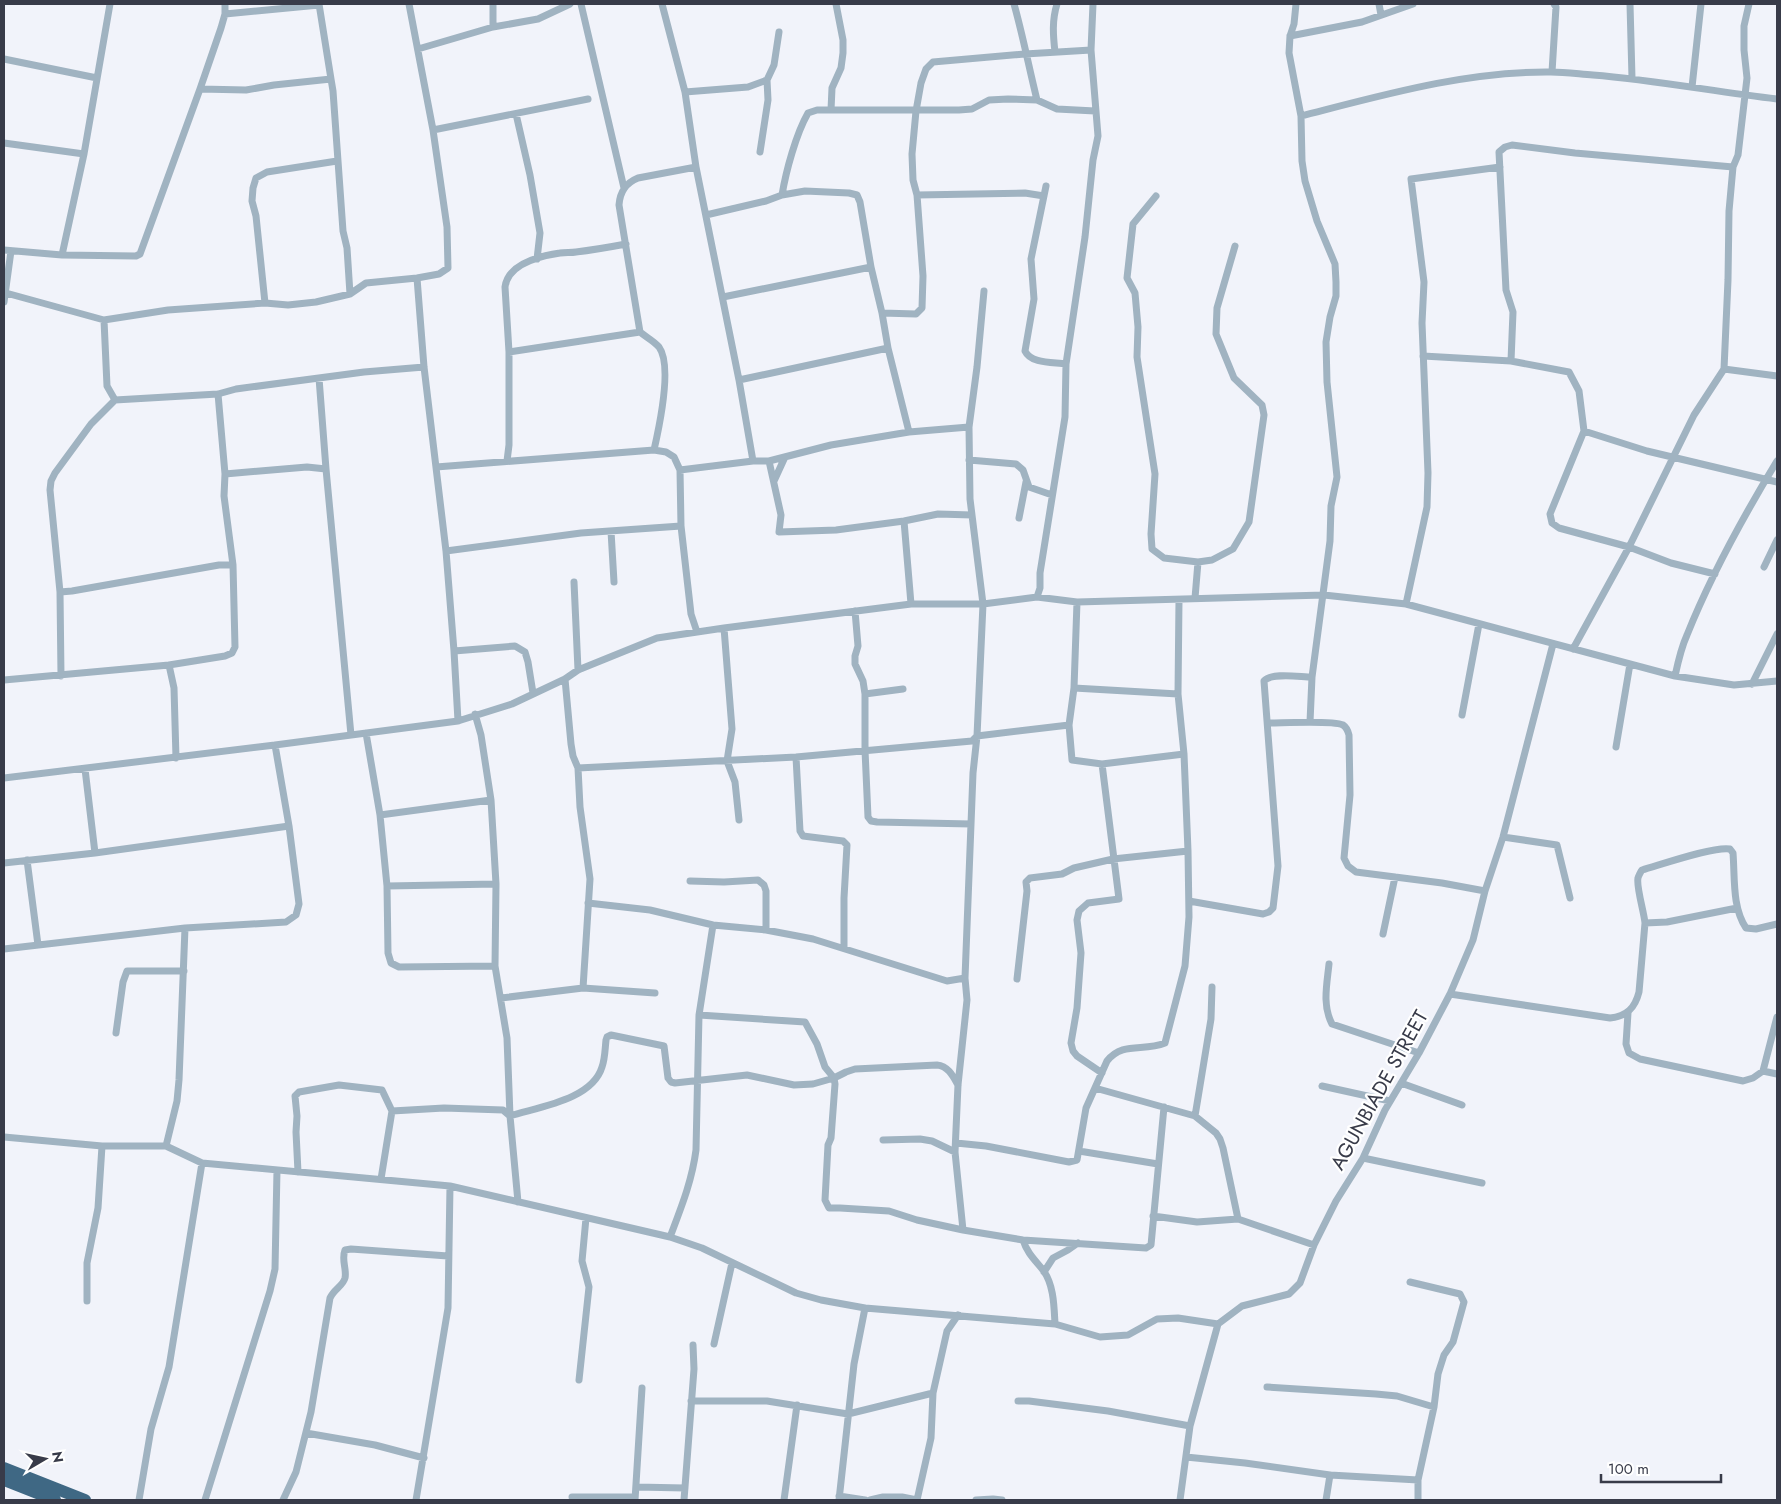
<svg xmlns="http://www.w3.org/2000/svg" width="1781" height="1504" font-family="Jost,sans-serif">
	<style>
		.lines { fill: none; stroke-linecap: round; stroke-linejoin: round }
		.street { stroke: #a0b3c1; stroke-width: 7 }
		.highway { stroke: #3f6884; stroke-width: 12 }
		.labels { text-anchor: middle; stroke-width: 4.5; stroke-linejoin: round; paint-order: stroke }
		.street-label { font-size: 20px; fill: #383b49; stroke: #fff }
	</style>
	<rect width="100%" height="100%" fill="#f1f3fa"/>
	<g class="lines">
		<!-- street -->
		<path class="street" d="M 319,4 L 331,79
			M 409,4 L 433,130 L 588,99
			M 493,4 L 493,27
			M 581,4 L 624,188
			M 662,4 L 685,92 L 696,167 L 739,380 L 753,461
			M 1014,4 C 1023,36 1029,68 1037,100
			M 1296,4 L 1294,24 L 1290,36 L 1289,53 L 1301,116 L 1302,161 L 1305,181 L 1317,221 L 1335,264 L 1336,282 L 1336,296 L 1330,317 L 1326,342 L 1327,382 L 1337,477 L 1331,506 L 1330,541 L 1312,677 L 1310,722
			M 1379,4 L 1381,15
			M 1630,4 L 1632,78
			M 225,14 L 319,5
			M 1290,36 L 1362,22 L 1413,4
			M 418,49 L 493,27 L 538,19 L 570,4
			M 1055,52 C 1053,35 1052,20 1057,4
			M 4,59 L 97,78
			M 1552,72 L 1556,7 L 1554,4
			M 1692,87 L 1701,4
			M 200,89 L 246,90 L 274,85 L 331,79 L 333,91 L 343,231 L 347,248 L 350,294
			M 685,92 L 748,87 L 767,80 L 774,65 L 779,32
			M 831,110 L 832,88 L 841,68 L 843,53 L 843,40 L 836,4
			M 516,114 L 530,175 L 540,233 L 537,259
			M 1301,116 C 1383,95 1466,71 1551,72 C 1565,72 1579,74 1593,75 C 1655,80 1716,92 1777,99
			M 4,143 L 84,154
			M 760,152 L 768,100 L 767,80
			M 696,167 L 638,178 C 626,183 620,191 619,205 L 640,332 C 646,337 654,341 659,347 C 673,366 659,428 654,450 L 666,452 L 674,457 L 680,470 L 681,526 L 691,614 L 697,632
			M 1046,186 L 1031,259 L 1034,299 L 1025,351 C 1031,364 1053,362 1066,364
			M 782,195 C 786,171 796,134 808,113 L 817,110 L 959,110 L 972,109 L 989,100 L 1008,99 L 1037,100 L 1057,109 L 1095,111
			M 917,195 L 1025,193 L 1044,196
			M 1156,196 L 1133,224 L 1127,278 L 1135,293 L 1138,327 L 1137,357 L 1155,474 L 1151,534 L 1152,549 L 1164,558 L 1198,562
			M 706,215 L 766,201 L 782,195 L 805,191 L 849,193 L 857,195 L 860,202 L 871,267 L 882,313
			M 4,250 L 62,255 L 136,256 L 140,254 L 200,89 L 221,28 L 225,14 L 225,4
			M 62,255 L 84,154 L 110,4
			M 417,278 L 424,367 L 446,551 L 454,651 L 458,721
			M 6,293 L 104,320 L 168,310 L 265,303 L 288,305 L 316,302 L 350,294 L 366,283 L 417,278 L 439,274 L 448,268 L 447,227 L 433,130
			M 723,297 L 871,267
			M 4,302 L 11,251
			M 265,303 L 256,216 L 252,201 L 253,188 L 256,178 L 267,172 L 337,161
			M 104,320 L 107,386 L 115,400
			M 509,352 L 640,332
			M 1423,356 L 1511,361 L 1513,312 L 1506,290 L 1499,152 L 1505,147 L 1512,145 L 1575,153 L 1733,167
			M 1511,361 L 1569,372 L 1579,391 L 1584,431 L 1647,451 L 1777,482
			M 1724,369 L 1777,376
			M 319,378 L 326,469 L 351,735
			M 739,380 L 888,348
			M 1584,431 L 1550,514 L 1552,523 L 1559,528 L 1629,547 L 1671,563 L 1715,574
			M 909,432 L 888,348 L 882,313 L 916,314 L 922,308 L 923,276 L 917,195 L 913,180 L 912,154 L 916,111 L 921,83 L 926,69 L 933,62 L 1025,54 L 1091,50
			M 969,460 L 1016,464 L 1023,470 L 1029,487 L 1052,495
			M 507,461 L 509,445 L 509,352 L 505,287 C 508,264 540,256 560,253 C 565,252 571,253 576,252 C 593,250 610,247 626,244
			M 769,461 L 781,515 L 779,532 L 836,530 L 904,521 L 938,514 L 972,515
			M 436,467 L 654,450
			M 680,470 L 753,461 L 769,461 L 831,445 L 909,432 L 969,427
			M 225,474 L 307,467 L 326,469
			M 774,481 L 785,457
			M 1019,518 L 1026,482
			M 904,521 L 911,604
			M 611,531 L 614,582
			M 446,551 L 581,533 L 681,526
			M 1764,567 L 1777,540
			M 574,582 L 578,670
			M 60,592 L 72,591 L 219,565 L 233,565
			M 1037,597 L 1040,588 L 1040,573 L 1065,417 L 1066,364 L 1085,237 L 1093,160 L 1098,136 L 1091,50 L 1093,4
			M 1195,598 L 1198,562 L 1212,560 L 1233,549 L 1249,522 L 1264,415 L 1262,405 L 1234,378 L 1216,334 L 1217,308 L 1235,246
			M 1077,602 L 1074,688 L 1069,725 L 1072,760 L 1102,764 L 1184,754
			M 1406,604 L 1427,507 L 1428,473 L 1422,323 L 1424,282 L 1411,179 L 1500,167
			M 855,611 L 858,646 L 855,656 L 855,664 L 863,681 L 865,694 L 865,750 L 868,817 L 871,821 L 877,822 L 971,824
			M 724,628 L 732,729 L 727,761 L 735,782 L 739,820
			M 1573,649 L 1629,547 L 1694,415 L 1724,369 L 1728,280 L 1729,211 L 1733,167 L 1738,155 L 1747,78 L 1744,50 L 1744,26 L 1749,4
			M 454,651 L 515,646 L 525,652 L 528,662 L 533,693
			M 169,665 L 174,688 L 176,758
			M 61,676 L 60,592 L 50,490 L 51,481 L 55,473 L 91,424 L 115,400 L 218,394 L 236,389 L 364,372 L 424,367
			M 1675,676 C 1678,662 1681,648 1687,635 C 1711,575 1743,517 1777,461
			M 565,679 L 571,744 L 573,756 L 578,768 L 580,807 L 590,879 L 583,988
			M 4,680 L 169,665 L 225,656 L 232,653 L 235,647 L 233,565 L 224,496 L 225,474 L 218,394
			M 1752,684 L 1777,634
			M 1074,688 L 1178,694
			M 865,694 L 903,689
			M 475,714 L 481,735 L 491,800 L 496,884 L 495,966 L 507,1038 L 510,1116 L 518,1202
			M 1462,715 L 1479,624
			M 1268,723 C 1282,723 1333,720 1343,725 C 1346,727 1348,731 1349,735 L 1350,795 L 1344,858 L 1348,866 L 1356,872 L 1442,883 L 1485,891
			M 366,733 L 380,815 L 387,886 L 388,953 L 391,963 L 399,967 L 495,966
			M 1616,747 L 1630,664
			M 796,757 L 800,831 L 803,836 L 843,841 L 847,845 L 844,898 L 844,948
			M 1102,764 L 1119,899 L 1088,903 L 1079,911 L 1077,920 L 1081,953 L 1077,1008 L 1071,1043 L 1073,1051 L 1077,1056 L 1102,1073
			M 578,768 L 796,757 L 972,741 L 977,736 L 1069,725
			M 85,769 L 95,853
			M 4,778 L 275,745 L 458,721 L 512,704 L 565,679 L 578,670 L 657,638 L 724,628 L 911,604 L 983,604 L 1037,597 L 1077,602 L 1324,595 L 1406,604 L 1675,676 L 1734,685 L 1777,681
			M 380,815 L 491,800
			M 1503,837 L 1557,845 L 1570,898
			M 27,860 L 38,945
			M 4,863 L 95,853 L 289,826
			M 690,881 L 724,882 L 758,880 L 764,885 L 766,891 L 766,930
			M 387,886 L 496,884
			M 1189,901 L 1263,914 L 1269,912 L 1273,908 L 1278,866 L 1264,681 C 1271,672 1300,677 1312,677
			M 588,903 L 650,910 L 713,925 L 766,930 L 813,939 L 947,981 L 965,978
			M 1645,923 C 1644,912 1636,886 1638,878 C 1638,877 1641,871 1642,870 C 1660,865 1714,846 1730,849 L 1733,853 C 1735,878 1732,907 1746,928 L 1756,929 L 1777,924
			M 1383,934 L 1395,877
			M 4,949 L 185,928 L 286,922 L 296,915 L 299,904 L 289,826 L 275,745
			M 1329,964 C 1327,984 1322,1005 1332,1024 L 1419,1053
			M 1017,979 L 1027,891 L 1026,882 L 1030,878 L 1062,874 L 1074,868 L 1113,859 L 1188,851
			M 1450,994 L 1610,1018 C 1627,1016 1635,1008 1639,992 L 1645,923 L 1667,922 L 1737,908
			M 501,998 L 583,988 L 655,993
			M 1628,1013 L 1626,1044 L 1629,1053 L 1640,1059 L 1743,1081 L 1753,1078 L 1763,1071 L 1777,1074
			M 699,1015 L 805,1022 L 817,1044 L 825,1067 L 834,1078 L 835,1084 L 831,1138 L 828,1145 L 825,1200 L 829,1208 L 840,1208 L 889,1211 L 917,1220 L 963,1230 L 1023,1240 L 1146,1248 L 1151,1245 L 1164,1107
			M 116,1033 L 123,982 L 127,971 L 184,971
			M 1763,1071 L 1777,1017
			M 1401,1083 L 1462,1105
			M 1322,1086 L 1390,1101
			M 1095,1088 L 1195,1116 L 1216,1133 L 1220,1139 L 1223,1148 L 1238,1219
			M 1195,1116 L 1211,1019 L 1212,987
			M 4,1137 L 102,1146 L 166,1146 L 202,1163 L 450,1186 L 670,1237 L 702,1248 L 796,1293 L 821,1300 L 865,1308 L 1055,1324 L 1100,1337 L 1128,1335 L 1157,1319 L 1178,1318 L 1218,1324
			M 883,1140 L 920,1139 L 932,1141 L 955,1152
			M 956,1143 L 986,1146 L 1069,1162 L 1077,1160 L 1086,1108 L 1107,1061 C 1123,1041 1143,1052 1165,1043 L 1185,966 L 1189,917 L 1188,851 L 1184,754 L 1178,694 L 1179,600
			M 166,1146 L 177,1101 L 179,1080 L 185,928
			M 1079,1151 L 1158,1164
			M 1363,1158 L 1482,1183
			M 298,1172 L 296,1132 L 297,1116 L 295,1096 L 299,1092 L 339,1085 L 382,1090 L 392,1111 L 444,1108 L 503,1110 L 510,1116 C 538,1107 592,1100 602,1067 C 605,1059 605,1049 606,1040 L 607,1037 L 611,1035 L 664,1046 L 668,1078 L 671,1082 L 675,1083 L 747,1075 L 794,1085 L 813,1084 L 834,1078 L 846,1072 L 855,1069 L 937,1065 C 948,1066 953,1076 958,1085
			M 381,1179 L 392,1111
			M 1153,1216 L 1197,1222 L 1238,1219 L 1314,1245
			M 963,1230 L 955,1152 L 958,1085 L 967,1000 L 965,978 L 971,824 L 973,773 L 977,736 L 983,604 L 970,499 L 969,427 L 977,367 L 984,291
			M 670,1237 C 681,1208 692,1181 696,1150 L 699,1015 L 713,925
			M 1023,1240 C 1027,1253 1035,1260 1043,1270 C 1054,1285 1054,1306 1055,1324
			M 1044,1272 L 1053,1258 L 1068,1250 L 1078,1243
			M 87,1301 L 87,1263 L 98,1208 L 102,1146
			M 714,1344 L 732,1263
			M 579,1380 L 589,1287 L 582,1261 L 586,1218
			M 1267,1387 L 1376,1394 L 1397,1396 L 1434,1407
			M 691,1401 L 767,1401 L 848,1414 L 933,1393
			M 1018,1401 L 1029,1401 L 1108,1411 L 1190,1426
			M 306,1433 L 375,1445 L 424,1458
			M 1186,1457 L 1245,1463 L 1330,1475 L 1418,1480 L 1434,1407 L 1438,1374 L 1444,1355 L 1453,1342 L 1464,1302 L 1460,1294 L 1410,1282
			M 1418,1480 L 1418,1500
			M 636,1487 L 685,1488
			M 839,1496 L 865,1500
			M 572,1497 L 635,1497
			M 139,1500 L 151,1429 L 169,1367 L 202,1163
			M 205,1500 L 270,1291 L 275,1269 L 277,1170
			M 283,1500 L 296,1472 L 311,1412 L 330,1298 C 334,1289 343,1286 345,1278 C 347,1269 341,1260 345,1250 L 351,1249 L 448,1256
			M 416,1500 L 448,1308 L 450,1186
			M 635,1500 L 642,1388
			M 684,1500 L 694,1369 L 693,1345
			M 784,1500 L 797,1405
			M 839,1500 L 854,1364 L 865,1308
			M 870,1500 L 883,1497 L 902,1497 L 917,1500
			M 917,1500 L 931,1438 L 933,1393 L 947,1331 L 958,1315
			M 976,1500 L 993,1499 L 1002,1500
			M 1180,1500 L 1190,1426 L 1218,1324 L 1242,1306 L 1289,1294 L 1300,1283 L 1314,1245 L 1336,1201 L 1363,1158 L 1385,1110 L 1419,1053 L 1450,994 L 1473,940 L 1485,891 L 1503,837 L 1553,644
			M 1326,1500 L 1330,1475"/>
		<!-- highway -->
		<path class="highway" d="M 4,1468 L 85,1500
			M 4,1480 L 55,1500"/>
	</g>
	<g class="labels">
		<!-- street labels -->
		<g class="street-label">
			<text transform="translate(1379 1090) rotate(-61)" y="7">AGUNBIADE STREET</text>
		</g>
	</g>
	<!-- border -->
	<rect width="1781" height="1504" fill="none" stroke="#383b49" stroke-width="10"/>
	<!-- north arrow -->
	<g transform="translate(45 1459) rotate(81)" stroke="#ffffff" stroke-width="4" paint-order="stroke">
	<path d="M0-4L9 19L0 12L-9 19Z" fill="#383b49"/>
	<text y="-8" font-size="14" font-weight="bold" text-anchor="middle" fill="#383b49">N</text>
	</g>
	<!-- scale -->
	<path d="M1601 1474v8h120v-8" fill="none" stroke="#383b49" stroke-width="2.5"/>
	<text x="1608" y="1474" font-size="15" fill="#383b49" stroke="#ffffff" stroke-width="4" paint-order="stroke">100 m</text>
</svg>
